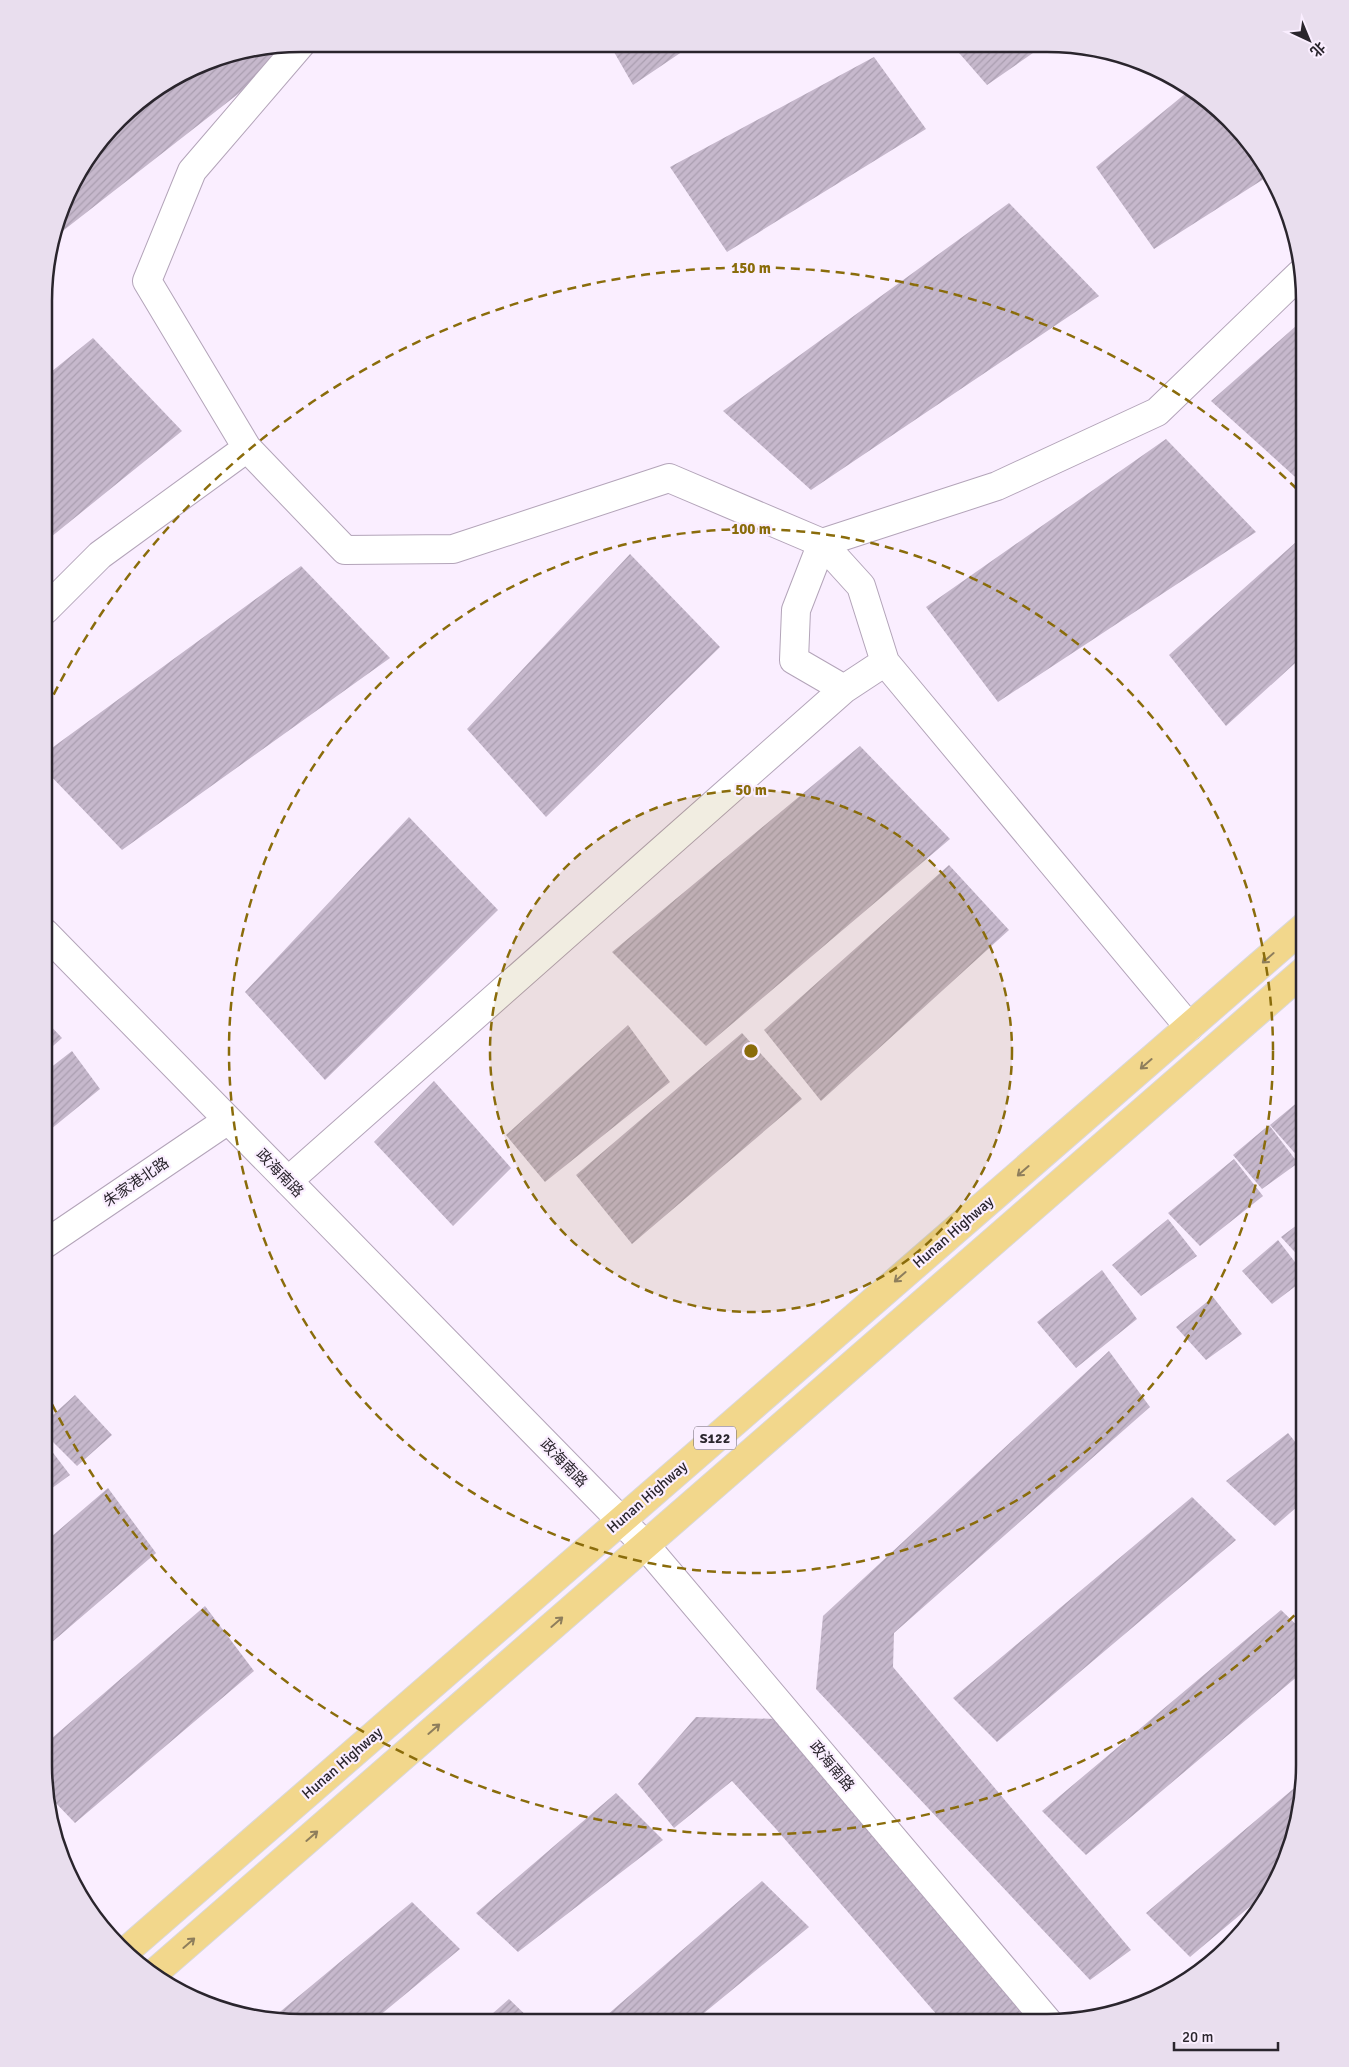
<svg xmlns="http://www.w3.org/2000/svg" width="1349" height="2067" font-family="Signika,'Noto Sans SC',sans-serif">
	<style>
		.building { fill: url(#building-hatch) }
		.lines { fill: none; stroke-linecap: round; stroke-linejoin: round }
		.minor-casing { stroke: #b3a4b9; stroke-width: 30 }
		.primary-casing { stroke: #d9d8d9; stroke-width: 30 }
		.minor { stroke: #fff; stroke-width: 28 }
		.primary { stroke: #f2d78c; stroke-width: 28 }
		.oneway { stroke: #8e7e5c }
		.ring { fill: none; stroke: #8a6c0b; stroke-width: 2.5; stroke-dasharray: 9 6 }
		.labels { text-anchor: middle; stroke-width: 4.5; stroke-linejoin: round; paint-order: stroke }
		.shield { fill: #faeeff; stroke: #68616c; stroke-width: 1 }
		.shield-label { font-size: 14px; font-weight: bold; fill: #2a252d }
		.street-label { font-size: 15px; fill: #2a252d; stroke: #faeeff }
		.rim { fill: none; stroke: #2a252d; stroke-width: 2.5 }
		.centre { fill: #8a6c0b; stroke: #faeeff; stroke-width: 2.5 }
		.ring-label { font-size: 15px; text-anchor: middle; font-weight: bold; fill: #8a6c0b; stroke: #faeeff; stroke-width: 4.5; stroke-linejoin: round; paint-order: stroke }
	</style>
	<defs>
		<pattern id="building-hatch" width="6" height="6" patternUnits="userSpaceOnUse" patternTransform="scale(1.25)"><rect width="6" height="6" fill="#c6b8cc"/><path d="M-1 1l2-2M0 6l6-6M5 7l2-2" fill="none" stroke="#aa9eb0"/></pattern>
	</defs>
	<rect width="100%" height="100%" fill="#faeeff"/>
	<!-- building -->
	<path class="building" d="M 302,44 L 55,237 L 70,187 L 131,108 L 203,63 Z
		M 610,45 L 692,45 L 633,85 Z
		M 953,46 L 1043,46 L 987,85 Z
		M 874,57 L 926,129 L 727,252 L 670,167 Z
		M 1191,89 L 1204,97 L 1252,144 L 1270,175 L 1154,249 L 1096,167 Z
		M 1009,203 L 1099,296 L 811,490 L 723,411 Z
		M 1305,318 L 1305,484 L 1304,485 L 1211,401 Z
		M 93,338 L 182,431 L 46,541 L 46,376 Z
		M 1166,439 L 1256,532 L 998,702 L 926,607 Z
		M 1305,534 L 1305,654 L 1226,726 L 1169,655 Z
		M 630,554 L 720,647 L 546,817 L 467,729 Z
		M 301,566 L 390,658 L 122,850 L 45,770 L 45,753 Z
		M 860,746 L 950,839 L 706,1046 L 612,952 Z
		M 409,817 L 498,910 L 325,1080 L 245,992 Z
		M 949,865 L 1009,930 L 821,1101 L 764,1030 Z
		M 45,1020 L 62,1038 L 45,1053 Z
		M 628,1025 L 670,1082 L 545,1182 L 506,1135 Z
		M 742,1033 L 802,1099 L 632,1244 L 576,1175 Z
		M 72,1051 L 100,1089 L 45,1134 L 45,1072 Z
		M 434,1081 L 511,1168 L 453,1226 L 374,1142 Z
		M 1305,1096 L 1305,1155 L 1300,1159 L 1270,1125 Z
		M 1269,1125 L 1298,1163 L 1262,1189 L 1233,1155 Z
		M 1234,1159 L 1263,1196 L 1200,1246 L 1168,1213 Z
		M 1168,1219 L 1197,1256 L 1141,1296 L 1112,1265 Z
		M 1305,1219 L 1305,1263 L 1281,1237 Z
		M 1278,1240 L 1305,1275 L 1305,1279 L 1272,1304 L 1242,1271 Z
		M 1102,1270 L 1137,1319 L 1076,1368 L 1037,1322 Z
		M 1213,1297 L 1242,1334 L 1206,1360 L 1176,1327 Z
		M 1109,1351 L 1150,1407 L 894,1633 L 893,1667 L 1131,1950 L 1090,1980 L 816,1689 L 823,1616 Z
		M 75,1395 L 112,1435 L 77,1466 L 44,1433 L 44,1423 Z
		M 1305,1415 L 1305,1434 L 1295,1423 Z
		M 1288,1433 L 1305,1454 L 1305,1500 L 1275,1526 L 1226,1481 Z
		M 44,1441 L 70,1475 L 44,1494 Z
		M 108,1488 L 156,1553 L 44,1649 L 44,1543 Z
		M 1192,1497 L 1236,1540 L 997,1742 L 953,1698 Z
		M 205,1606 L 254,1671 L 75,1823 L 50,1797 L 44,1766 L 44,1745 Z
		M 1281,1610 L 1305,1633 L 1305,1670 L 1086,1855 L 1042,1811 Z
		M 696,1717 L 778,1719 L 830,1785 L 1032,2023 L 944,2023 L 776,1829 L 732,1781 L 674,1828 L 638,1784 Z
		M 1305,1779 L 1291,1849 L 1272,1888 L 1190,1957 L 1146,1913 Z
		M 616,1793 L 663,1840 L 518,1952 L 476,1913 Z
		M 762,1881 L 809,1927 L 693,2022 L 599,2022 Z
		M 412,1902 L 460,1949 L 373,2021 L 269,2021 Z
		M 509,1999 L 533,2022 L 483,2022 Z
		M 867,2017 L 872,2023 L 861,2023 Z"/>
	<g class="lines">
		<!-- minor casing -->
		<g class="minor-casing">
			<path id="minor" d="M 301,44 L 192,171 L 147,281 L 247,448 L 345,550 L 453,549 L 669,478 L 822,543 L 997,486 L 1157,412 L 1300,274
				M 45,610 L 100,555 L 247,448
				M 885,662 L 844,689 L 794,660 L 796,610 L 822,543 L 861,586 L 885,662 L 1189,1027
				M 45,933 L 645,1545 L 1049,2023
				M 288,1181 L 844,689
				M 45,1244 L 228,1120"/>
		</g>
		<!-- primary casing -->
		<g class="primary-casing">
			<path id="primary" d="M 126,1951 L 1305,926
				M 152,1975 L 1305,970"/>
		</g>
		<!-- minor -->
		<use href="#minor" class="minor"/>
		<!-- primary -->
		<use href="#primary" class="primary"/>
	</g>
	<!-- one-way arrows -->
	<defs><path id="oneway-shaft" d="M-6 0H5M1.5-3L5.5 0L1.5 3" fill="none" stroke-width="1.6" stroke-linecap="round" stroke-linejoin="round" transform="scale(1.25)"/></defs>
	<g class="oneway">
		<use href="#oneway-shaft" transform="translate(1268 958) rotate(139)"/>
		<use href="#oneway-shaft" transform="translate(1146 1064) rotate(139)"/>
		<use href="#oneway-shaft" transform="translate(1023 1171) rotate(139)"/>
		<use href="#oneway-shaft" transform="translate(900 1277) rotate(139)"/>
		<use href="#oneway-shaft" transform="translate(557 1622) rotate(-41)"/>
		<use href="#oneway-shaft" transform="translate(434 1729) rotate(-41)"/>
		<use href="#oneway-shaft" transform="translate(312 1836) rotate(-41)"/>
		<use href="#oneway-shaft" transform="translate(189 1943) rotate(-41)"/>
	</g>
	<!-- distance rings -->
	<circle cx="751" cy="1051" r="261" fill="#8a6c0b" fill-opacity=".12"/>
	<g class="ring">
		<circle cx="751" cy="1051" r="261"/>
		<circle cx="751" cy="1051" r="522"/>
		<path d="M1305 1605A783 783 0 0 1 47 1394M47 708A783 783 0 0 1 1305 497"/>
	</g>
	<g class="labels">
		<!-- shield labels -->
		<rect class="shield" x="694" y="1426.5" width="42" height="23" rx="4"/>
		<g class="shield-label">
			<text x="715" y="1443">S122</text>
		</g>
		<!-- street labels -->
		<g class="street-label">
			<text transform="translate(280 1173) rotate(46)" y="5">政海南路</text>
			<text transform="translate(136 1182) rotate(-34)" y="5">朱家港北路</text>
			<text transform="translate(953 1232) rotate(-41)" y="5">Hunan Highway</text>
			<text transform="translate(564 1463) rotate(46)" y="5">政海南路</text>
			<text transform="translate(647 1497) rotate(-41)" y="5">Hunan Highway</text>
			<text transform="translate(342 1763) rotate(-41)" y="5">Hunan Highway</text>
			<text transform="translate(832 1766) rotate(50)" y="5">政海南路</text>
		</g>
	</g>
	<!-- crop -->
	<path d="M0 0H1349V2067H0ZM301 52H1047A249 249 0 0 1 1296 301V1765A249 249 0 0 1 1047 2014H301A249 249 0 0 1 52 1765V301A249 249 0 0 1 301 52Z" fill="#e9deee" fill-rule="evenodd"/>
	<path class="rim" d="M301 52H1047A249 249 0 0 1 1296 301V1765A249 249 0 0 1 1047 2014H301A249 249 0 0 1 52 1765V301A249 249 0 0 1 301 52Z"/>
	<circle cx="751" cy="1051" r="8" class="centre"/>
	<g class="ring-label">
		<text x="751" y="273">150 m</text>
		<text x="751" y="534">100 m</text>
		<text x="751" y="795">50 m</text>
	</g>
	<!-- north arrow -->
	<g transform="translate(1309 40) rotate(136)" stroke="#faeeff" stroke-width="4" paint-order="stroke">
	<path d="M0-4L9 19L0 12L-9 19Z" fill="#2a252d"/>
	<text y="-8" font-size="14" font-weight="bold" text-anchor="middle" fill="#2a252d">北</text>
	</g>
	<!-- scale -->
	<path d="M1174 2042v8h104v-8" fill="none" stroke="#2a252d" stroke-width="2.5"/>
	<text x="1182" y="2042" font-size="15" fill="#2a252d" stroke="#faeeff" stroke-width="4" paint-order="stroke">20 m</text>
</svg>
